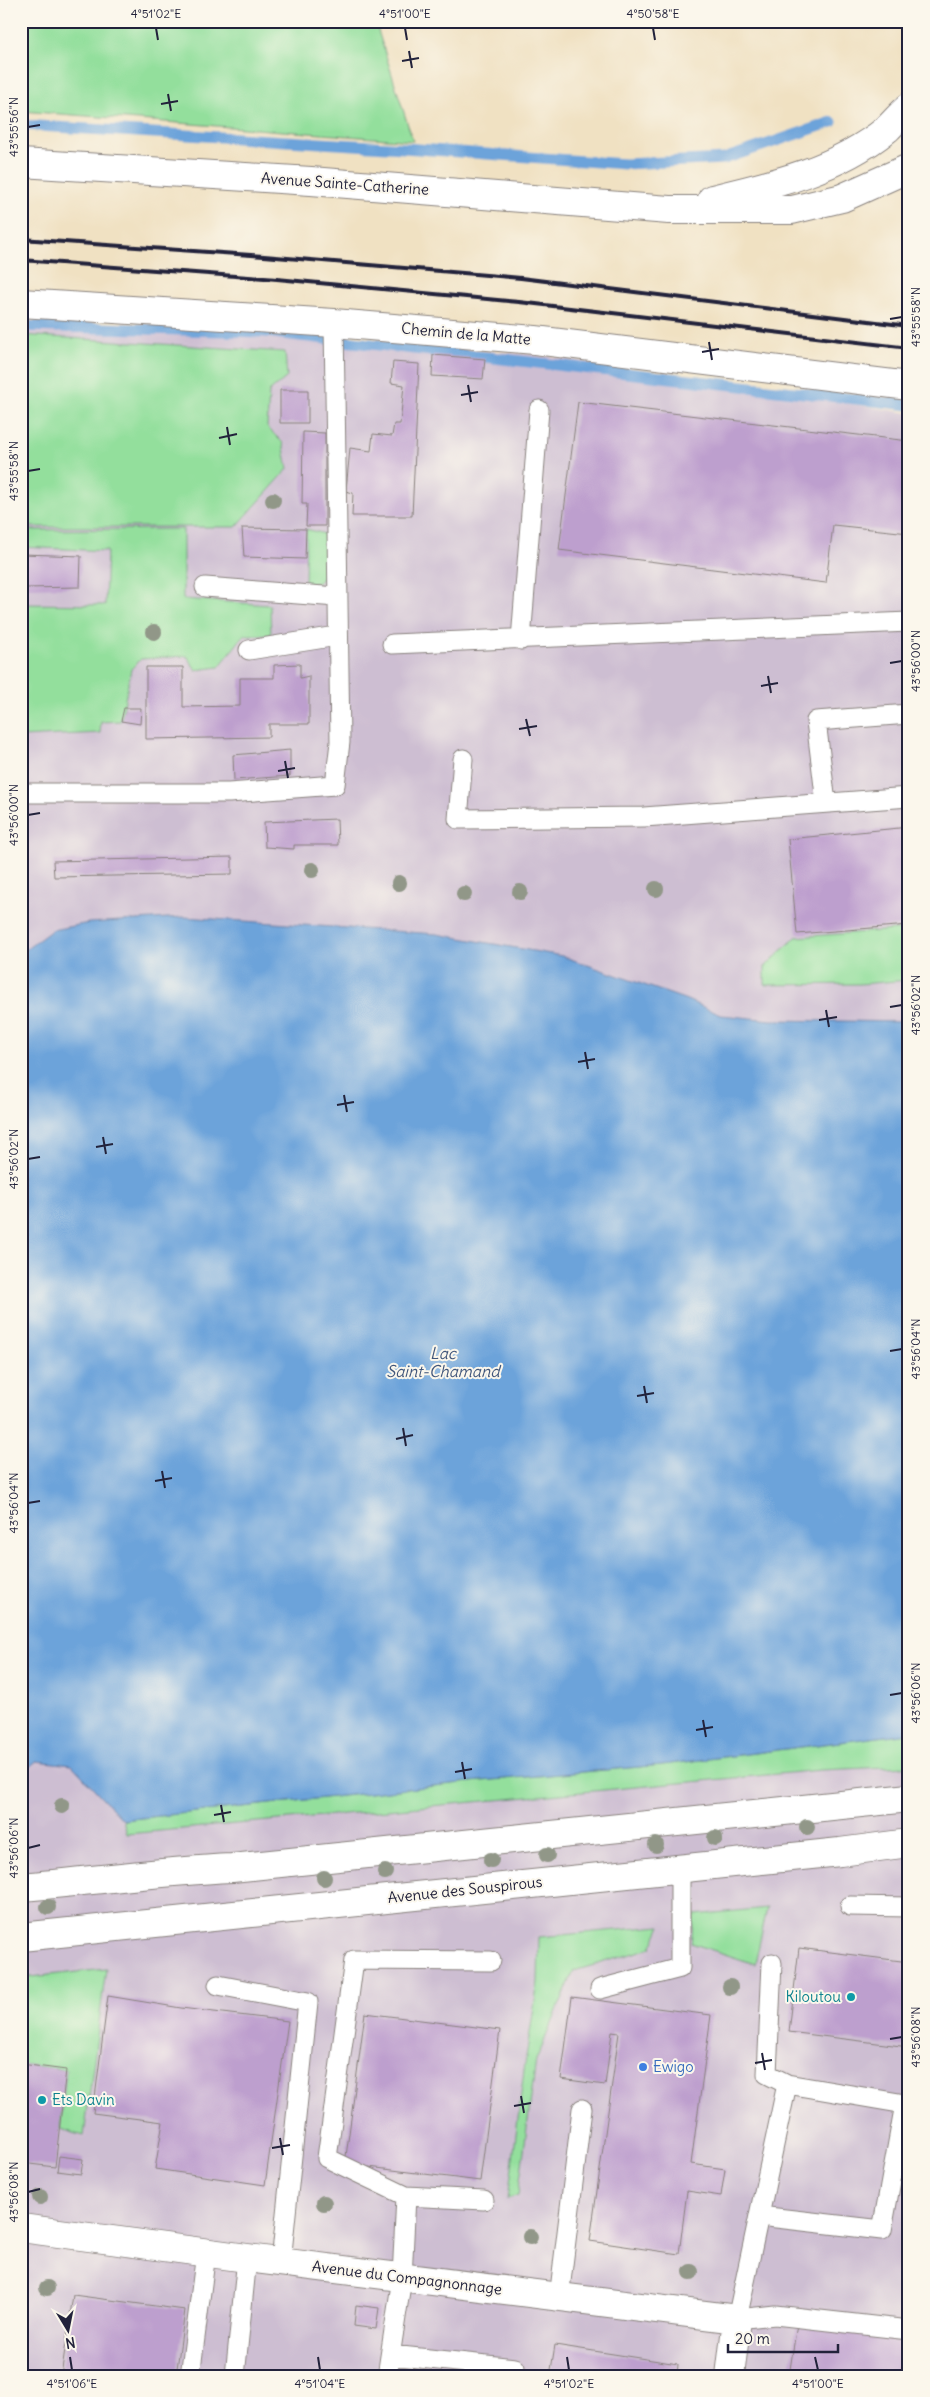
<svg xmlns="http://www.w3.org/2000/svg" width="930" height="2397" font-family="Delius,sans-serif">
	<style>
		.industrial { fill: #cdbed2 }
		.green { fill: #93df9c; stroke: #5a806c }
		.water { fill: #6ca3da; stroke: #47628a }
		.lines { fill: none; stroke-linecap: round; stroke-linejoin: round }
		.stream { stroke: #6ca3da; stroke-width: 11 }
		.building { fill: #bd9fce }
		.service-casing { stroke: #89827e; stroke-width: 21 }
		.minor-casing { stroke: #89827e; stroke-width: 30 }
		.secondary-casing { stroke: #89827e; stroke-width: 30 }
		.service { stroke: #fff; stroke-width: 19 }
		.minor { stroke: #fff; stroke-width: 28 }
		.secondary { stroke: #fff; stroke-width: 28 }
		.rail { stroke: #22223b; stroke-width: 4 }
		.tree { fill: #919788 }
		.ticks { fill: none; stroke: #22223b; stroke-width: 2 }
		.culture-dot { fill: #0f9aa8; stroke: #fbf7ec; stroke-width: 2 }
		.shop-dot { fill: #3f7fe0; stroke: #fbf7ec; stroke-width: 2 }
		.labels { text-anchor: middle; stroke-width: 4; stroke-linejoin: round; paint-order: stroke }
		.street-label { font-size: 15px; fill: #22223b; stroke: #fbf7ec }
		.culture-label { font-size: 15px; fill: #0d838f; stroke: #fbf7ec; text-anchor: end }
		.shop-label { font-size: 15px; fill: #366cbe; stroke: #fbf7ec; text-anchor: start }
		.water-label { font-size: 16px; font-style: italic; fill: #40567b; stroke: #fbf7ec }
		.neatline { fill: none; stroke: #22223b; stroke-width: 2 }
		.ticks-label { font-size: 12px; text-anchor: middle; fill: #22223b }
	</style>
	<rect width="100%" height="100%" fill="#fbf7ec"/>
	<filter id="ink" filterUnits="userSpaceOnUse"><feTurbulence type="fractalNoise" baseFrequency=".02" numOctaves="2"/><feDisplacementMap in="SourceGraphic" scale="10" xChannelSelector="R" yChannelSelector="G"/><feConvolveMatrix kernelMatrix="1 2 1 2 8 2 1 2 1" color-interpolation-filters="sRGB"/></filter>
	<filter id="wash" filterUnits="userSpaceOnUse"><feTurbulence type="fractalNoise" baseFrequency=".0096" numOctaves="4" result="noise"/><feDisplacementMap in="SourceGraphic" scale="20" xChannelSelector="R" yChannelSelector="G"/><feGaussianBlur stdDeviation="1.12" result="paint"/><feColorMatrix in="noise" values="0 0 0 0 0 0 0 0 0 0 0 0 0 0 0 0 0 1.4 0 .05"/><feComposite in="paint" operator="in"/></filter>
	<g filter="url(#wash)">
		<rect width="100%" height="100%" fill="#f0e1c2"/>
		<!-- industrial -->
		<path class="industrial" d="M 21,321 L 538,354 L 909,413 L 909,2376 L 21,2376 Z"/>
		<!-- green -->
		<path class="green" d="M 21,21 L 375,21 L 413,141 L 21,111 Z
			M 21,335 L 285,352 L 287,377 L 269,392 L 267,427 L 283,443 L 288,469 L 236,527 L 21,527 Z
			M 183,529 L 183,599 L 270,605 L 271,635 L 244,635 L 219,667 L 196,670 L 187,656 L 141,659 L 131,669 L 121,721 L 101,722 L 100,733 L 21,737 L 21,604 L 105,605 L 107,551 L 21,547 L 21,530 Z
			M 306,529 L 325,534 L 326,574 L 318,583 L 305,583 Z
			M 909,929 L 909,980 L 860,984 L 765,985 L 765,967 L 796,937 Z
			M 909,1733 L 909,1766 L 821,1770 L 127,1834 L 123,1820 L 470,1782 L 662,1765 Z
			M 767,1908 L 755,1964 L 691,1943 L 694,1915 Z
			M 661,1926 L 651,1948 L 574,1971 L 536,2060 L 518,2195 L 508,2199 L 524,2070 L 538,1982 L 539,1937 Z
			M 106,1969 L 84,2136 L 60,2129 L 66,2070 L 21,2064 L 21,1978 Z"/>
		<!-- water -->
		<path class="water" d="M 184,917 L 437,934 L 562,956 L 687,1000 L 721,1015 L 771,1020 L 909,1022 L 909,1733 L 662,1765 L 470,1782 L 123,1820 L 72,1765 L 36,1761 L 23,1776 L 21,1804 L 21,953 L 52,930 L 89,923 Z"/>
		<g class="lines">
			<!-- stream -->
			<path class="stream" d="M 21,125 L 404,148 L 625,164 L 724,159 L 832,122
				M 21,326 L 265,332 L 909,405"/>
		</g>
		<g id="blocks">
			<!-- building -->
			<path class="building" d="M 433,355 L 485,359 L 483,379 L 432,376 Z
				M 393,362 L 419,364 L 412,516 L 352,516 L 353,493 L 346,491 L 350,448 L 371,451 L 373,434 L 392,436 L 394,424 L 400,424 L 404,385 L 391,383 Z
				M 280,390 L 308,390 L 308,423 L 280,423 Z
				M 578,402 L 909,441 L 909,533 L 833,525 L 826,583 L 559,550 Z
				M 303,432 L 325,433 L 325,526 L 306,526 L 307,504 L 302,504 Z
				M 242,528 L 306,529 L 305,559 L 244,557 Z
				M 23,554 L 81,556 L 80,587 L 25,588 Z
				M 300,664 L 300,678 L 309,676 L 309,724 L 269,724 L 269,737 L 146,739 L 146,667 L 183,667 L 183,707 L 240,706 L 240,678 L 274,678 L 274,665 Z
				M 124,708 L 141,708 L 140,724 L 121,721 Z
				M 290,750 L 290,776 L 234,780 L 233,755 Z
				M 337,819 L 338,845 L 294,845 L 294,849 L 265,847 L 264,822 Z
				M 909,827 L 909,925 L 797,934 L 788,839 Z
				M 232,857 L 232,874 L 54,877 L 53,861 Z
				M 799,1948 L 909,1962 L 909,2047 L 789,2032 Z
				M 108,1996 L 181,2008 L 288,2021 L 265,2185 L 155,2169 L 163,2122 L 93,2113 Z
				M 572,1997 L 711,2015 L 691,2164 L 725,2169 L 721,2196 L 687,2191 L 679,2254 L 590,2241 L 619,2033 L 612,2032 L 605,2085 L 561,2079 Z
				M 365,2013 L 500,2030 L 480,2181 L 345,2164 Z
				M 21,2064 L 66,2070 L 55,2167 L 21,2163 Z
				M 59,2156 L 83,2159 L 81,2174 L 57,2171 Z
				M 73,2295 L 185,2310 L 176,2376 L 61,2376 Z
				M 356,2305 L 379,2308 L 376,2329 L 354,2326 Z
				M 797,2324 L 906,2338 L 901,2376 L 789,2376 Z
				M 555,2345 L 678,2364 L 677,2376 L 550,2376 Z"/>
		</g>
	</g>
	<g filter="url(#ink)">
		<use href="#blocks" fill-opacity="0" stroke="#89827e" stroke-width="1"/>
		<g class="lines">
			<!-- service casing -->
			<g class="service-casing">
				<path id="service" d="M 205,587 L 337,597
					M 521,640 L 539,410
					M 392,644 L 909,622
					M 249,650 L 337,636
					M 463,759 L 458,819 L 644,817 L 909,797
					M 21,793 L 229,793 L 335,785 L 340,742 L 334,323
					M 826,803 L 816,721 L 909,714
					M 850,1906 L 909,1907
					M 772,1963 L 767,2074 L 787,2084 L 737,2319 L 775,2315 L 909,2330
					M 218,1985 L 308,2002 L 281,2262
					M 600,1989 L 680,1968 L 680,1868
					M 787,2084 L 905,2104
					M 406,2196 L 484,2200
					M 759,2216 L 882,2230 L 905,2104 L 909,2102
					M 559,2298 L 582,2109
					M 391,2355 L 515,2368
					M 190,2376 L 206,2253
					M 235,2376 L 247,2258
					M 387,2376 L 402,2278 L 406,2196 L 327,2158 L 354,1960 L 491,1961"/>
			</g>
			<!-- minor casing -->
			<g class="minor-casing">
				<path id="minor" d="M 21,303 L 334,323 L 535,340 L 909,386
					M 21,2228 L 247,2258 L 737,2319 L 730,2376"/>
			</g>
			<!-- secondary casing -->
			<g class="secondary-casing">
				<path id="secondary" d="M 21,163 L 311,181 L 669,210 L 792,210 L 842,198 L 909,168
					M 712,199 C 772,185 837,170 887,129 C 894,122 901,114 909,107
					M 21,1887 C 92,1881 162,1871 232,1868 L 909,1798
					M 21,1937 L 840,1852 L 909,1843"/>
			</g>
			<!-- service -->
			<use href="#service" class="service"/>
			<!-- minor -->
			<use href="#minor" class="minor"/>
			<!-- secondary -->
			<use href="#secondary" class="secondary"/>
			<!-- rail -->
			<path class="rail" d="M 21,239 L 264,256 L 521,278 L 909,326
				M 21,260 L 277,279 L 519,302 L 909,348"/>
		</g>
		<!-- trees -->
		<g class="tree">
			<circle cx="273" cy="500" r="8"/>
			<circle cx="154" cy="632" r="8"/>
			<circle cx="312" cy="870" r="8"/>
			<circle cx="399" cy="883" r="8"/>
			<circle cx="656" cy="889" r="8"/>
			<circle cx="520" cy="892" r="8"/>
			<circle cx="464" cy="894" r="8"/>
			<circle cx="62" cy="1806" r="8"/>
			<circle cx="807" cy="1827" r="8"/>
			<circle cx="715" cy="1838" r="8"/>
			<circle cx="656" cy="1845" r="8"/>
			<circle cx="547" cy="1855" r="8"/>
			<circle cx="491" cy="1860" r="8"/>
			<circle cx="385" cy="1872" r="8"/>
			<circle cx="324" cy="1878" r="8"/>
			<circle cx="48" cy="1907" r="8"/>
			<circle cx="730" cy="1987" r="8"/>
			<circle cx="40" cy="2197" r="8"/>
			<circle cx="324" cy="2203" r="8"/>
			<circle cx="530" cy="2237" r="8"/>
			<circle cx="691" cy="2272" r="8"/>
			<circle cx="47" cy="2288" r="8"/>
		</g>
	</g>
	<!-- ticks -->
	<path class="ticks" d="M 156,28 L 158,40M 405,28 L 407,40M 653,28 L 655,40M 409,51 L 412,68M 402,61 L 419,58M 168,94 L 171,111M 161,104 L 178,101M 28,127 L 40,125M 890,319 L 902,317M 709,342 L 712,360M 702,352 L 719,349M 468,385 L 471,402M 461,395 L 478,392M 227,427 L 230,445M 219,438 L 237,434M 28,471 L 40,469M 890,663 L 902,661M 768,676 L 771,693M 761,686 L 778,683M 526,719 L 530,736M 519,729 L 537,726M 285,761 L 288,778M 278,771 L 295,768M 28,815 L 40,813M 890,1007 L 902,1005M 826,1010 L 829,1027M 819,1020 L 837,1017M 585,1052 L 588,1069M 578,1062 L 595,1059M 344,1095 L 347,1112M 337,1105 L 354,1102M 103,1137 L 106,1154M 96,1147 L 113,1144M 28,1159 L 40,1157M 890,1351 L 902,1349M 644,1386 L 647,1403M 637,1396 L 654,1393M 403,1428 L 406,1446M 396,1439 L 413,1435M 162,1471 L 165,1488M 155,1481 L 172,1478M 28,1503 L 40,1501M 890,1695 L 902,1693M 703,1720 L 706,1737M 696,1730 L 713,1727M 462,1762 L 465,1779M 455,1772 L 472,1769M 221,1805 L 224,1822M 214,1815 L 231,1812M 28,1848 L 40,1845M 890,2039 L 902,2037M 762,2053 L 765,2070M 755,2063 L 772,2060M 521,2096 L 524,2113M 514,2106 L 531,2103M 280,2138 L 283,2155M 272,2148 L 290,2145M 28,2192 L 40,2189M 70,2357 L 72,2370M 318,2357 L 320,2370M 567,2357 L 569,2370M 815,2357 L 818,2370"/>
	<!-- markers -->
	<g class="culture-dot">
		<circle cx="851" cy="1997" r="5"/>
		<circle cx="42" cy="2100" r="5"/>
	</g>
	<circle class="shop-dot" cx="643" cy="2067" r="5"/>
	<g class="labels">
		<!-- street labels -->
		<g class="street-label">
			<text transform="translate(345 184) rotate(4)" y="5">Avenue Sainte-Catherine</text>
			<text transform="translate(466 334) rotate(5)" y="5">Chemin de la Matte</text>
			<text transform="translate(465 1890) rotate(-6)" y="5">Avenue des Souspirous</text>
			<text transform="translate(407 2278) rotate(7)" y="5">Avenue du Compagnonnage</text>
		</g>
		<!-- culture labels -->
		<g class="culture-label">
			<text x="841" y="2002">Kiloutou</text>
			<text x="52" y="2105" text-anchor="start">Ets Davin</text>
		</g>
		<!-- shop labels -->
		<g class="shop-label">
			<text x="653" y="2072">Ewigo</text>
		</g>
		<!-- water labels -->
		<g class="water-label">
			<text x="443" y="1359">Lac<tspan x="443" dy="18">Saint-Chamand</tspan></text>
		</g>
	</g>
	<!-- margin -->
	<rect width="930" height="2397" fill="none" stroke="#fbf7ec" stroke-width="55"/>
	<!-- north arrow -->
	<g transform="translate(68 2330) rotate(170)" stroke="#fbf7ec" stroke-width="4" paint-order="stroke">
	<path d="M0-4L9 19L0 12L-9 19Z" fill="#22223b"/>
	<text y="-8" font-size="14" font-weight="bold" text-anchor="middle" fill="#22223b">N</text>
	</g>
	<!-- scale -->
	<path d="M728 2344v8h110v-8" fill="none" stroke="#22223b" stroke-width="2.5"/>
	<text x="735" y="2344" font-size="15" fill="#22223b" stroke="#fbf7ec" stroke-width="4" paint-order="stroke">20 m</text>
	<rect x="28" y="28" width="874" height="2342" class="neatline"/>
	<g class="ticks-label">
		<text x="156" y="18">4°51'02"E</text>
		<text x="405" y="18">4°51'00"E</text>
		<text x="653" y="18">4°50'58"E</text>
		<text transform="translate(14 127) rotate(-90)" y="4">43°55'56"N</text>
		<text transform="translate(916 317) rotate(-90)" y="4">43°55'58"N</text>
		<text transform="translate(14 471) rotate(-90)" y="4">43°55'58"N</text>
		<text transform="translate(916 661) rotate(-90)" y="4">43°56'00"N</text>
		<text transform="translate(14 815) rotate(-90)" y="4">43°56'00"N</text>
		<text transform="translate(916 1005) rotate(-90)" y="4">43°56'02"N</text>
		<text transform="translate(14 1159) rotate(-90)" y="4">43°56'02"N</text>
		<text transform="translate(916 1349) rotate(-90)" y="4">43°56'04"N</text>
		<text transform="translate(14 1503) rotate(-90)" y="4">43°56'04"N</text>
		<text transform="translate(916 1693) rotate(-90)" y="4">43°56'06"N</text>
		<text transform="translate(14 1848) rotate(-90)" y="4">43°56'06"N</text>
		<text transform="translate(916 2037) rotate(-90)" y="4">43°56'08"N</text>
		<text transform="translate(14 2192) rotate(-90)" y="4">43°56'08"N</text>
		<text x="72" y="2388">4°51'06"E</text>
		<text x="320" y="2388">4°51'04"E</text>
		<text x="569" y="2388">4°51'02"E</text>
		<text x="818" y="2388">4°51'00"E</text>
	</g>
</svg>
